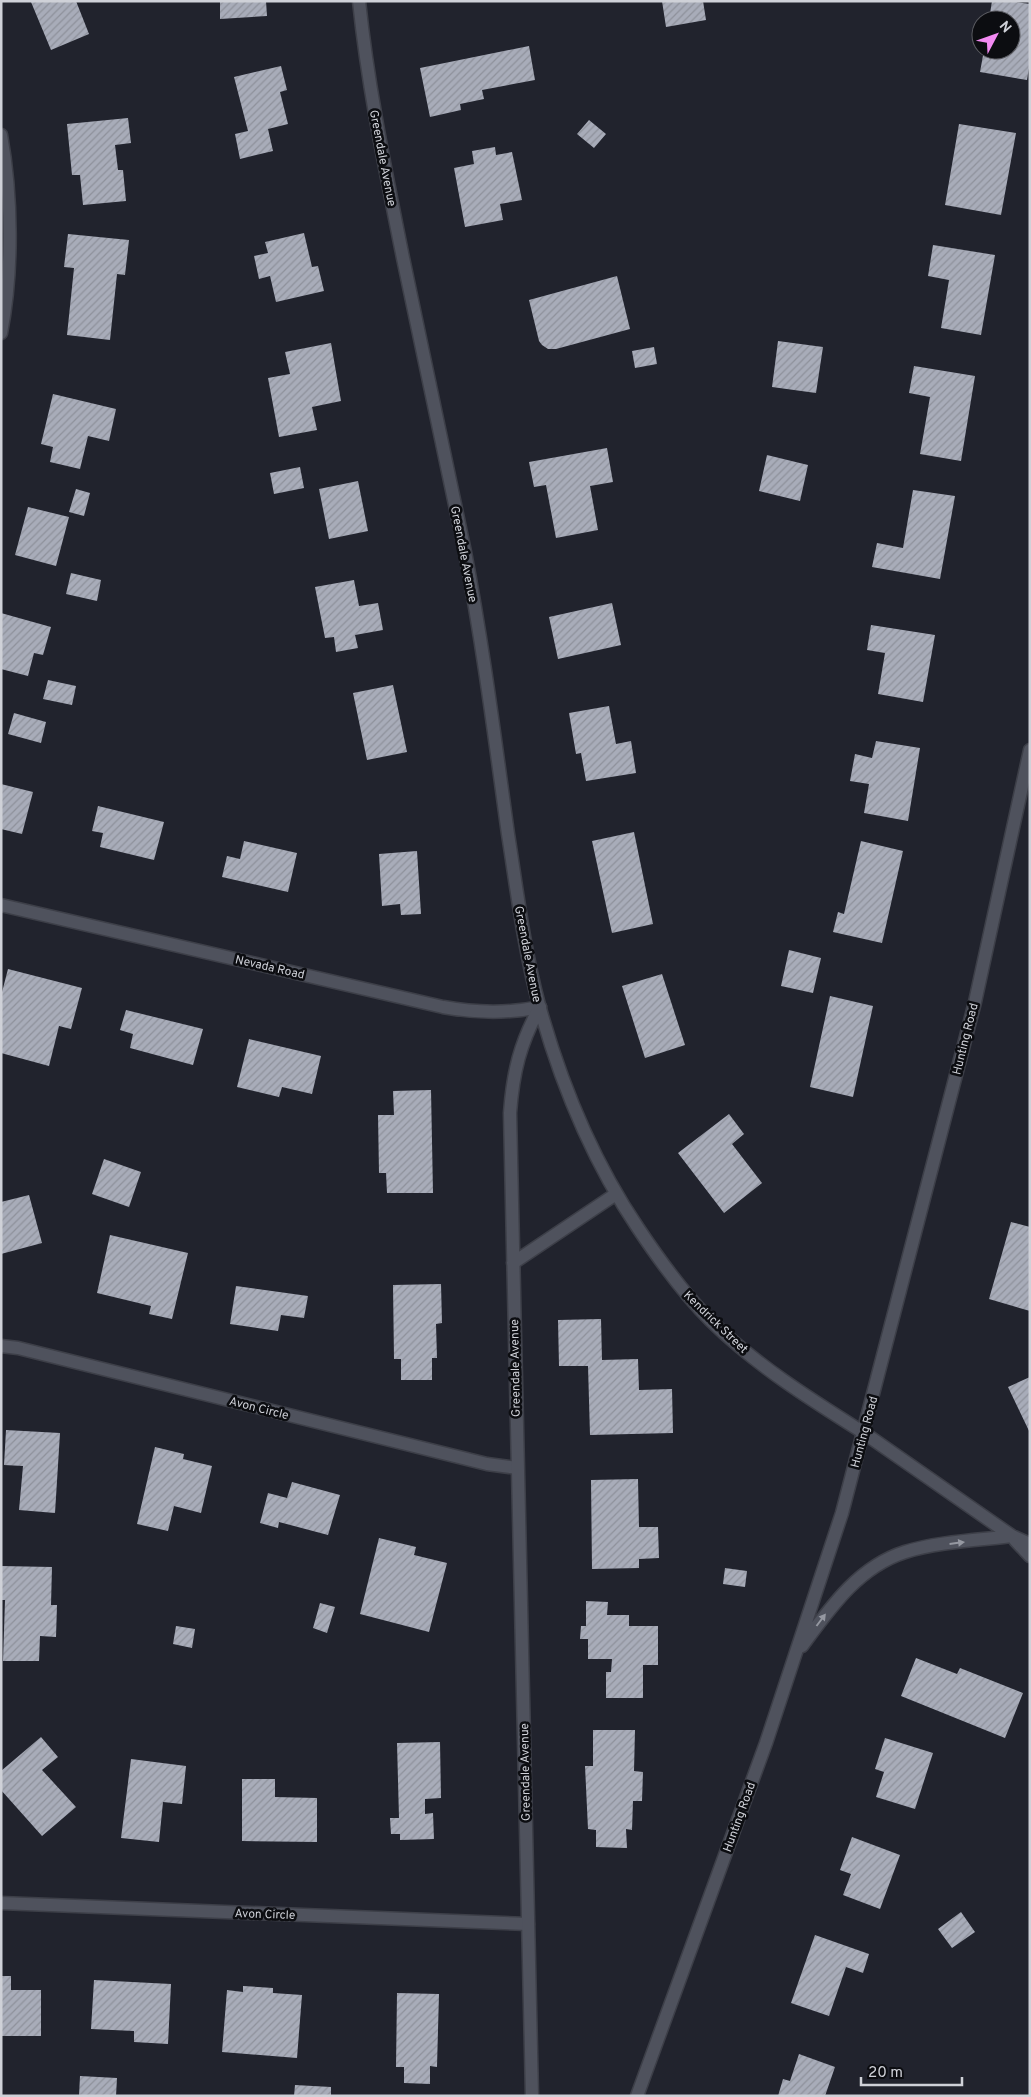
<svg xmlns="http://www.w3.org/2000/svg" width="1031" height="2097" font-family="Overpass,sans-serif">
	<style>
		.building { fill: url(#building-hatch) }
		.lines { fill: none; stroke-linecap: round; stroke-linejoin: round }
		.minor-casing { stroke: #3d3f48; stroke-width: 15 }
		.tertiary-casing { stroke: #3d3f48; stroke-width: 15 }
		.secondary-casing { stroke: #3d3f48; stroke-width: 15 }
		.minor { stroke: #4f525d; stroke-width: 12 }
		.tertiary { stroke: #4f525d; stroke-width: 12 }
		.secondary { stroke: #4f525d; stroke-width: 12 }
		.oneway { fill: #9598a1 }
		.labels { text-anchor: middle; stroke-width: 5; stroke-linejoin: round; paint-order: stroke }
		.street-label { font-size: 12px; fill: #cfd1d8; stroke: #0c0d11 }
	</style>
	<defs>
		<pattern id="building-hatch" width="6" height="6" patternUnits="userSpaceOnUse" patternTransform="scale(1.25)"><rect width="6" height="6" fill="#a8acb9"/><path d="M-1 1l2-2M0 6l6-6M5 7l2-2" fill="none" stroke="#8e919b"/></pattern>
	</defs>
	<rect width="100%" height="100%" fill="#21232d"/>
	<!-- building -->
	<path class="building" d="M 34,1 L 76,1 L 89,34 L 51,50 L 31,2 Z
		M 220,1 L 266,1 L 267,16 L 220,19 Z
		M 662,1 L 703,1 L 706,20 L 666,27 Z
		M 992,1 L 1010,1 L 1030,4 L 1030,62 L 1027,80 L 980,72 L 984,50 L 1011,50 L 1011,20 L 989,20 Z
		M 529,46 L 535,80 L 482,90 L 484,99 L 460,104 L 461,110 L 430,117 L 420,68 Z
		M 281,66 L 287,90 L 280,92 L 288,124 L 268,129 L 273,151 L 240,159 L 235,134 L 248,131 L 234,77 Z
		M 128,118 L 131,143 L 115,145 L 118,170 L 123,170 L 126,201 L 83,205 L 80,175 L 72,175 L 67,124 Z
		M 589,120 L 606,134 L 594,148 L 577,134 Z
		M 959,124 L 1016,133 L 1001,215 L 945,205 Z
		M 495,147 L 496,155 L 512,152 L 522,200 L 500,204 L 503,220 L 465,227 L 454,168 L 474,164 L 472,151 Z
		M 304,233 L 312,267 L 318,266 L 324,291 L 276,302 L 270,276 L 259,279 L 254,256 L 268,253 L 265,242 Z
		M 68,234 L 129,240 L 125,275 L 117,274 L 110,340 L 67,335 L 74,268 L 64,267 Z
		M 933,245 L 995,255 L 981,335 L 941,328 L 949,280 L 928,276 Z
		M 617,276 L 630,329 L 556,349 L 548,349 L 542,345 L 539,341 L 529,300 Z
		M 778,341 L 823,347 L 816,393 L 772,387 Z
		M 331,343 L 341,401 L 312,407 L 317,430 L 279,437 L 268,378 L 290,374 L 285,352 Z
		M 654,347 L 657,364 L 635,368 L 632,351 Z
		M 914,366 L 975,376 L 961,461 L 920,454 L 930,397 L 909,393 Z
		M 53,394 L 116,409 L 109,441 L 88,436 L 80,469 L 50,462 L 53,447 L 41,444 Z
		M 607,448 L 613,482 L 590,486 L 598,530 L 556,538 L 546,485 L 534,487 L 529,462 Z
		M 767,455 L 808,465 L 800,501 L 759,491 Z
		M 300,467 L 304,488 L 274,494 L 270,473 Z
		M 358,481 L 368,531 L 329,539 L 319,489 Z
		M 76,489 L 90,493 L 84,516 L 69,512 Z
		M 913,490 L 955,496 L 940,579 L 872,567 L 877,543 L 903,548 Z
		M 28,507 L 69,517 L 56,566 L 15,555 Z
		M 71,573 L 101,580 L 97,601 L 66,594 Z
		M 354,580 L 359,606 L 378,603 L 383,630 L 355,635 L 358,648 L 336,652 L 334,637 L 325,638 L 315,587 Z
		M 612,603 L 621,645 L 558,659 L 549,617 Z
		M 1,613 L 51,627 L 43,655 L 34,653 L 28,676 L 1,669 Z
		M 871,625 L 935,635 L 923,702 L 878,694 L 885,653 L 867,650 Z
		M 48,680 L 76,686 L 72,705 L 43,699 Z
		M 393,685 L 407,752 L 367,760 L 353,693 Z
		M 609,706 L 616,744 L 631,741 L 636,773 L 586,781 L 581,753 L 576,754 L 569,713 Z
		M 14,713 L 46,722 L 41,743 L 8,734 Z
		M 876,741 L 920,748 L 908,821 L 864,813 L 869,784 L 850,781 L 855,754 L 872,758 Z
		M 1,784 L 33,792 L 22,834 L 1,829 Z
		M 98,806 L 164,822 L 154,860 L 100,847 L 103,833 L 92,831 Z
		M 634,832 L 653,924 L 612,933 L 592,841 Z
		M 244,841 L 297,853 L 288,892 L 222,877 L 227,856 L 240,859 Z
		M 861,841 L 903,851 L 882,943 L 833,932 L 838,912 L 844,914 Z
		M 417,851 L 421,914 L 401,915 L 400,904 L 382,906 L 379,854 Z
		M 789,950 L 821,958 L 813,993 L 781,986 Z
		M 8,969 L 82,988 L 71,1029 L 59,1026 L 49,1066 L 1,1053 L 1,996 Z
		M 662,974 L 685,1045 L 645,1058 L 622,986 Z
		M 830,996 L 873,1006 L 853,1097 L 810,1087 Z
		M 126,1010 L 203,1029 L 193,1065 L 130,1048 L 133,1034 L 120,1030 Z
		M 249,1039 L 321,1056 L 312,1094 L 282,1087 L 279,1097 L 237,1087 Z
		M 431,1090 L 433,1193 L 387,1193 L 386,1173 L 379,1173 L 378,1115 L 394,1115 L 393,1091 Z
		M 729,1114 L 744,1134 L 732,1144 L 762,1183 L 724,1213 L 678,1153 Z
		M 104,1159 L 141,1172 L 129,1207 L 92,1194 Z
		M 29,1195 L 42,1243 L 1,1254 L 1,1202 Z
		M 1011,1222 L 1030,1227 L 1030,1311 L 989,1299 Z
		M 110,1235 L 188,1253 L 172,1319 L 149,1314 L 151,1306 L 97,1293 Z
		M 441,1284 L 442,1323 L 436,1324 L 437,1358 L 432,1358 L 432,1380 L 401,1380 L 401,1359 L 394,1359 L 393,1285 Z
		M 236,1286 L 308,1296 L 304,1318 L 281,1315 L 278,1331 L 230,1324 Z
		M 601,1319 L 602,1360 L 638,1359 L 639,1390 L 672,1389 L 673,1433 L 590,1435 L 588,1366 L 559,1366 L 558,1320 Z
		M 1030,1377 L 1030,1433 L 1008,1387 Z
		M 6,1430 L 60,1433 L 55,1513 L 19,1510 L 23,1466 L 4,1465 Z
		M 155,1447 L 184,1454 L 183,1459 L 212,1466 L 201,1513 L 174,1506 L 168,1531 L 137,1524 Z
		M 638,1479 L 639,1527 L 658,1527 L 659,1558 L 639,1559 L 639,1568 L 592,1569 L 591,1480 Z
		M 292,1482 L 340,1495 L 328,1535 L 279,1522 L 278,1528 L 260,1523 L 268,1493 L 287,1498 Z
		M 379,1538 L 416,1547 L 414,1555 L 447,1563 L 429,1632 L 360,1614 Z
		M 1,1566 L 52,1567 L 51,1605 L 57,1605 L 56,1637 L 40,1636 L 39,1661 L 3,1661 L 5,1600 L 1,1600 Z
		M 725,1568 L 747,1571 L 745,1587 L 723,1584 Z
		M 586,1601 L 608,1602 L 607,1615 L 629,1615 L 629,1626 L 658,1626 L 658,1665 L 643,1665 L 643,1698 L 606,1698 L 606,1672 L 611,1672 L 612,1659 L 588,1659 L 588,1639 L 580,1639 L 581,1626 L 586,1626 Z
		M 320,1603 L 335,1607 L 327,1633 L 313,1628 Z
		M 176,1626 L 195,1629 L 192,1648 L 173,1644 Z
		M 916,1658 L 957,1674 L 960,1668 L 1023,1693 L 1005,1738 L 901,1696 Z
		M 593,1730 L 635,1730 L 634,1771 L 643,1772 L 642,1801 L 633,1801 L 632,1830 L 626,1829 L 627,1848 L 596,1847 L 596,1830 L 588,1829 L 585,1766 L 593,1766 Z
		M 41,1737 L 58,1757 L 42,1770 L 76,1807 L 42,1836 L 1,1790 L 1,1771 Z
		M 885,1738 L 933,1753 L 915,1809 L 876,1797 L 884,1772 L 875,1769 Z
		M 440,1742 L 441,1798 L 425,1799 L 425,1814 L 433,1813 L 434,1839 L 400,1840 L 400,1834 L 391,1834 L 390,1818 L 399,1818 L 397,1743 Z
		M 131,1759 L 186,1766 L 182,1804 L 163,1802 L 159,1842 L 121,1838 Z
		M 242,1779 L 275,1779 L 275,1797 L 317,1798 L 317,1842 L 242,1841 Z
		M 852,1837 L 900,1855 L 880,1909 L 843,1895 L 851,1874 L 840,1870 Z
		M 961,1912 L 975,1932 L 952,1948 L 938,1929 Z
		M 815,1935 L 869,1954 L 863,1973 L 846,1967 L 829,2016 L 791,2003 Z
		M 1,1976 L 11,1976 L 11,1990 L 41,1990 L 41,2036 L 1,2036 Z
		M 94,1980 L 171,1984 L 168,2044 L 134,2042 L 134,2031 L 91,2029 Z
		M 243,1986 L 273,1988 L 273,1993 L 302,1995 L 297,2058 L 222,2052 L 227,1990 L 243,1992 Z
		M 397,1993 L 439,1994 L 437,2067 L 430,2066 L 430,2084 L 404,2083 L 404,2067 L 396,2067 Z
		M 799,2054 L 835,2067 L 825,2096 L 778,2096 L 783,2079 L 790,2081 Z
		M 80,2076 L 117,2078 L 116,2096 L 79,2096 Z
		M 295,2085 L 331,2087 L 331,2096 L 294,2096 Z"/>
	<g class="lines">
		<!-- minor casing -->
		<g class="minor-casing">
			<path id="minor" d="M 1,135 C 12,195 13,272 1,333
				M 1,905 L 443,1007 C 476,1013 506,1014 540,1007
				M 1,1346 L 18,1348 L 487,1464 L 517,1468
				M 1,1903 L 528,1924"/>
		</g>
		<!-- tertiary casing -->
		<g class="tertiary-casing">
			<path id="tertiary" d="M 359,1 C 368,88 386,173 403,258 C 424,356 445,454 465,552 C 483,645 495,740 508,834 C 517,891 524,949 539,1005 C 561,1084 592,1160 638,1228 C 660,1261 683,1293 711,1321 C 757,1366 810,1399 864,1433
				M 513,1263 L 616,1194
				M 532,2096 L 510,1113 C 513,1072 520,1043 540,1007"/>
		</g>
		<!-- secondary casing -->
		<g class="secondary-casing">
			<path id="secondary" d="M 864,1433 L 1012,1536 L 1030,1544
				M 1015,1540 L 1030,1556
				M 802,1646 C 830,1608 858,1567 905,1552 C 936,1542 979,1540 1012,1536
				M 637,2096 L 766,1743 L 842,1513 L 975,1002 L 1030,750"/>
		</g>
		<!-- minor -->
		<use href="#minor" class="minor"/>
		<!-- tertiary -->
		<use href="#tertiary" class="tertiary"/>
		<!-- secondary -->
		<use href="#secondary" class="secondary"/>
	</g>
	<!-- one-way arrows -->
	<defs><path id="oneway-solid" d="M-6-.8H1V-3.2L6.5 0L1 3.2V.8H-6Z" transform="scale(1.25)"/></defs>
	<g class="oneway">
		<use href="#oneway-solid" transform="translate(957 1543) rotate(-7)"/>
		<use href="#oneway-solid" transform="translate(821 1620) rotate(-53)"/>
	</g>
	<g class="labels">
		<!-- street labels -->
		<g class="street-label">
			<text transform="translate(383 158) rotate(79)" y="4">Greendale Avenue</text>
			<text transform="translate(464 554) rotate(79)" y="4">Greendale Avenue</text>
			<text transform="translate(528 954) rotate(79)" y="4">Greendale Avenue</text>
			<text transform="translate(270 967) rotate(13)" y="4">Nevada Road</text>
			<text transform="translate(965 1039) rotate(-76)" y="4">Hunting Road</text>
			<text transform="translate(716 1322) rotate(44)" y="4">Kendrick Street</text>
			<text transform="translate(515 1368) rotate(-91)" y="4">Greendale Avenue</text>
			<text transform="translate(259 1408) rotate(14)" y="4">Avon Circle</text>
			<text transform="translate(864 1432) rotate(-75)" y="4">Hunting Road</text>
			<text transform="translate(525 1772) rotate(-91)" y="4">Greendale Avenue</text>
			<text transform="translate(739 1817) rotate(-70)" y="4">Hunting Road</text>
			<text transform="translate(265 1914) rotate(2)" y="4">Avon Circle</text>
		</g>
	</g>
	<!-- border -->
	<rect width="1031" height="2097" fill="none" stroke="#cfd1d8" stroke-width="5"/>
	<!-- north arrow -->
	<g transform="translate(996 35) rotate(49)"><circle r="24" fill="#0c0d11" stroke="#5a5b61"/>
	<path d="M0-4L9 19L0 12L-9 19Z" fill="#f38af2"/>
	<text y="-8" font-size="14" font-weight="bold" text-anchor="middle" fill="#cfd1d8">N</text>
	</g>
	<!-- scale -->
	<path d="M861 2077v8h101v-8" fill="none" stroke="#cfd1d8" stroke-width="2.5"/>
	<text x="868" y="2077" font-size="15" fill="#cfd1d8" stroke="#0c0d11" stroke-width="4" paint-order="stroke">20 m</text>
</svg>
